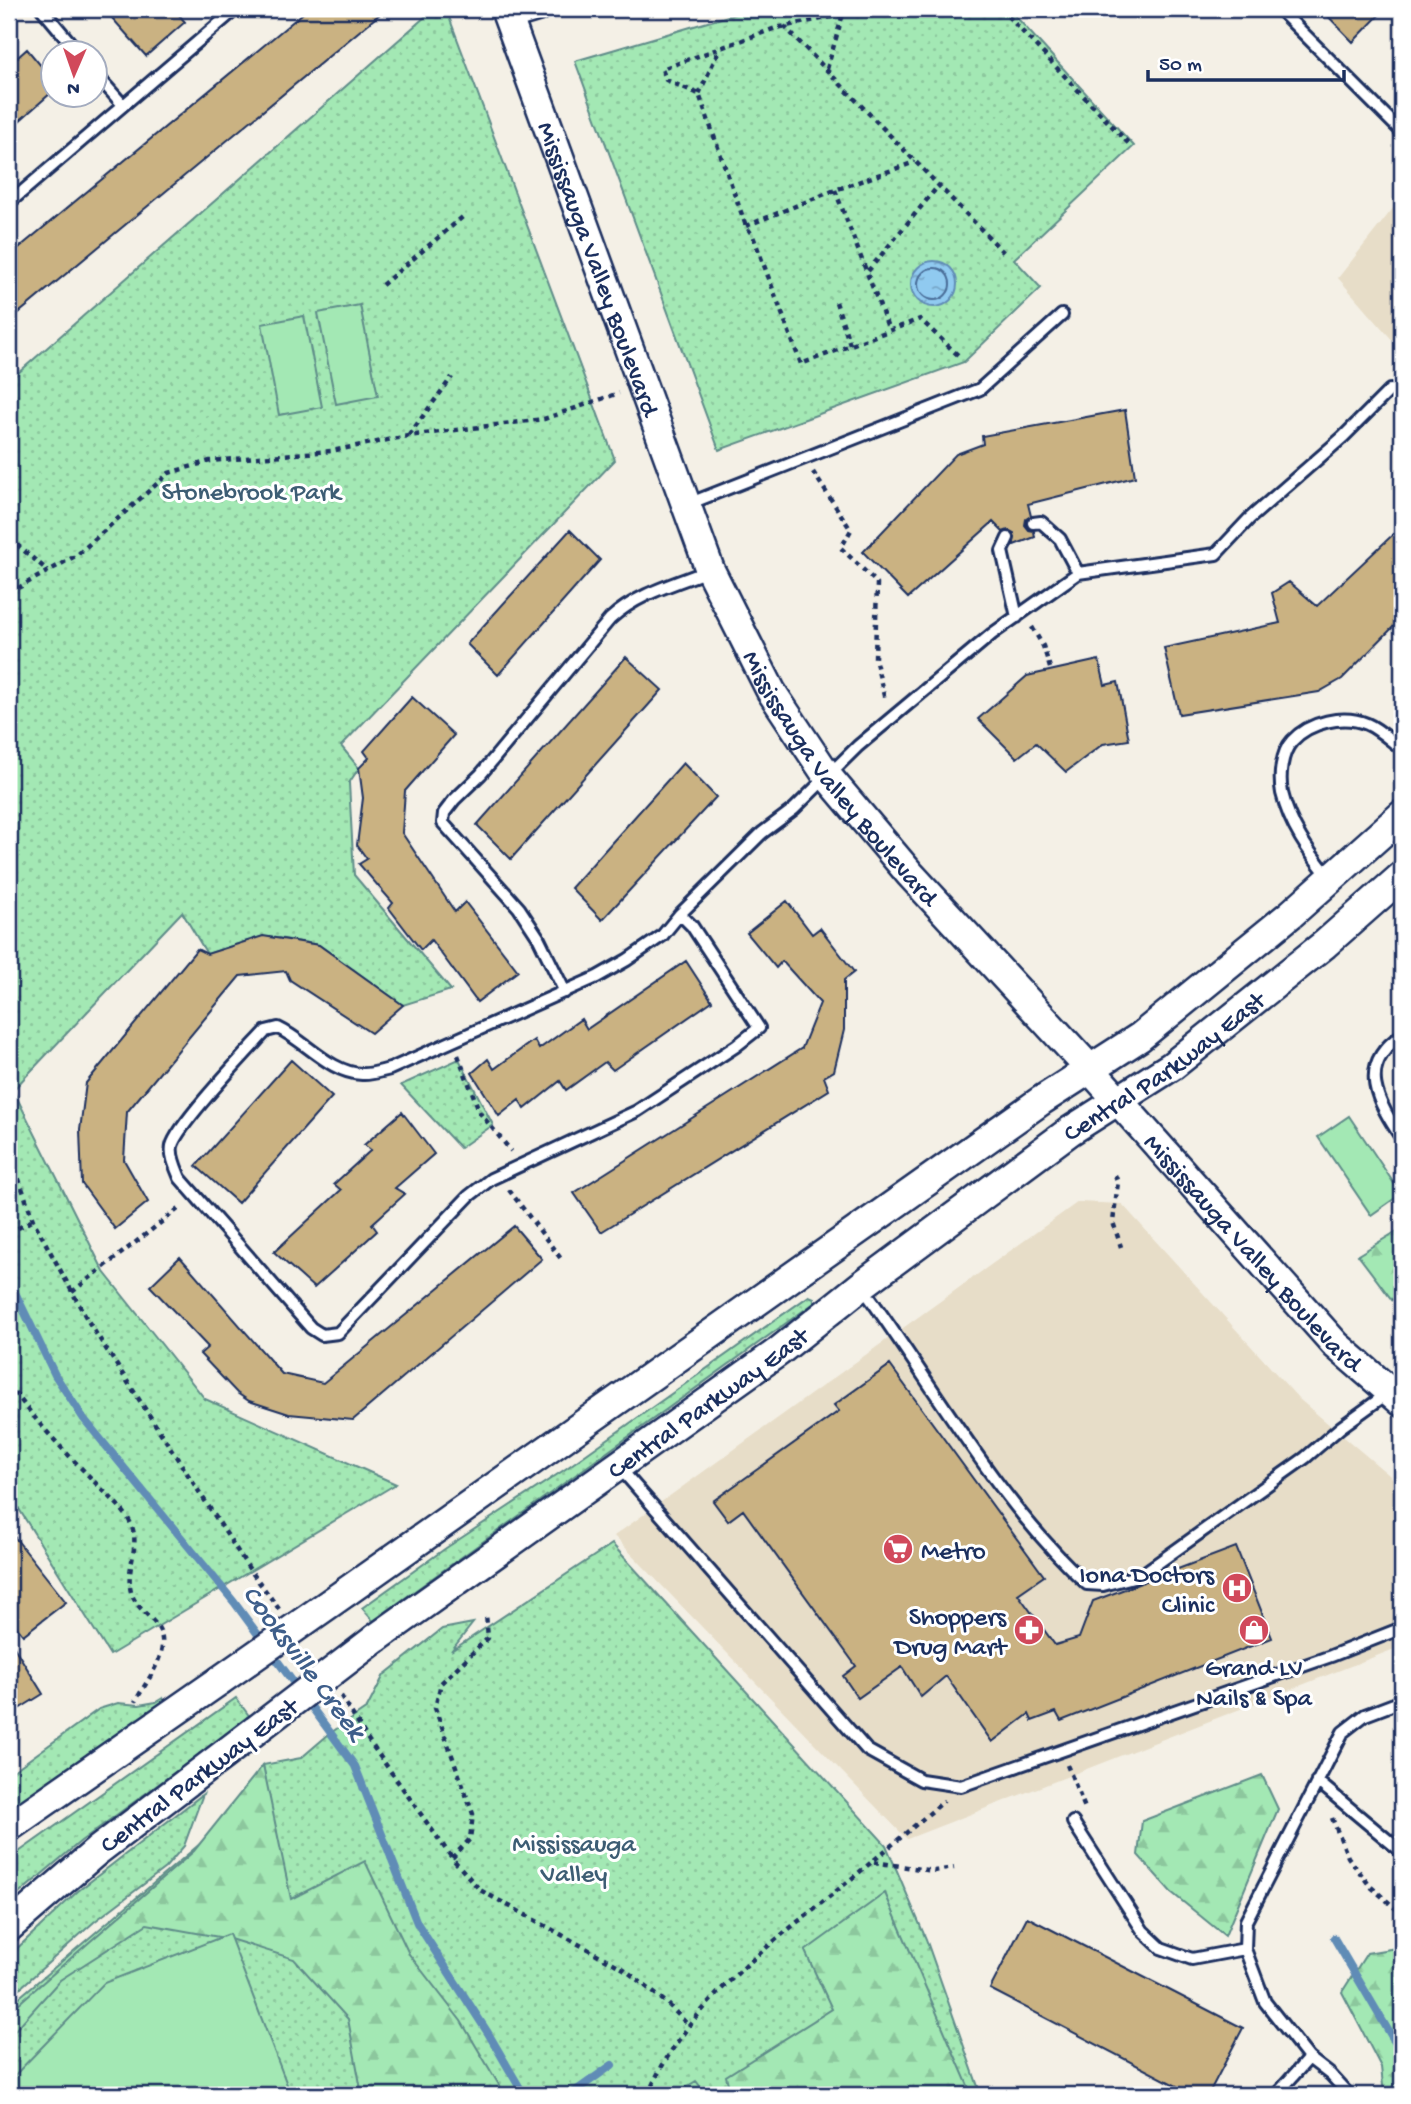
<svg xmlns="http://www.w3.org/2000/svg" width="1411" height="2104" font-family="'Gochi Hand',sans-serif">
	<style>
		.built { fill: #e7ddc8 }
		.green { fill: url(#green-dots); stroke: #5f8c89; stroke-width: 2 }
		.forest { fill: url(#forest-firs); stroke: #5f8c89; stroke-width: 2 }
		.pitch { fill: #a3e8b4; stroke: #5f8c89; stroke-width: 2 }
		.water { fill: url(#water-ripples); stroke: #618cb6; stroke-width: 2 }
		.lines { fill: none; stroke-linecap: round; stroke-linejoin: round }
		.shore { stroke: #4a6d98; stroke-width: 2 }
		.stream { stroke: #618cb6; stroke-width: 8 }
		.building { fill: #cab282; stroke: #1b2f5e; stroke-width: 2 }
		.service-casing { stroke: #1b2f5e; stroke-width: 16 }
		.minor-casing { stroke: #1b2f5e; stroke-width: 28 }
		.tertiary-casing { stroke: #1b2f5e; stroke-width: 33 }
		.path { stroke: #1b2f5e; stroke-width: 4.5; stroke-dasharray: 5 5; stroke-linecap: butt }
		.service { stroke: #fff; stroke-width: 10 }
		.minor { stroke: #fff; stroke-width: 23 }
		.tertiary { stroke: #fff; stroke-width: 28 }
		.tertiary-bridge-casing { stroke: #1b2f5e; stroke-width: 33; stroke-linecap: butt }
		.tertiary-bridge { stroke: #fff; stroke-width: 28 }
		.labels { text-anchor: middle; stroke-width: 6; stroke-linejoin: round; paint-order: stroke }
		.street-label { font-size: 26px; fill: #1b2f5e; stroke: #fff }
		.park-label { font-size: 26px; fill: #3d5d74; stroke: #fff }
		.poi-label { font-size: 26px; fill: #1b2f5e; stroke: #fff; text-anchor: end }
		.water-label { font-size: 28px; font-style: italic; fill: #3e5e8a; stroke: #fff }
	</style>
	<defs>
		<pattern id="green-dots" width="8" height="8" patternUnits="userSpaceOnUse" patternTransform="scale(1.75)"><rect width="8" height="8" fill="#a3e8b4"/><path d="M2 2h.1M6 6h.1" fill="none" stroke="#8cc79d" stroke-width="1.8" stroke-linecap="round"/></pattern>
		<pattern id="forest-firs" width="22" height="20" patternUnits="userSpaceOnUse" patternTransform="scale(1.75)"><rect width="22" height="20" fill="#a3e8b4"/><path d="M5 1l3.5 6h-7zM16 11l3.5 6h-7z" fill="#8cc79d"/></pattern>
		<pattern id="water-ripples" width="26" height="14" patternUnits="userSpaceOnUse" patternTransform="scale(1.75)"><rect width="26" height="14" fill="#90caf0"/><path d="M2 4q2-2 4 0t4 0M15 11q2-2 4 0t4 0" fill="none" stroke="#75a4c6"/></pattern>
	</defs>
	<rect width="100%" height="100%" fill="#f4f0e6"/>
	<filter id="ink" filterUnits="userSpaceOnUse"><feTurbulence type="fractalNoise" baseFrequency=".0143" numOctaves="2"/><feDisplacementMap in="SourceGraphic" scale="14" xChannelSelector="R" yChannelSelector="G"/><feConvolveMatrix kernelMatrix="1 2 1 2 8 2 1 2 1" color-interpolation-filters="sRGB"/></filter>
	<g filter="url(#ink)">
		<!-- built -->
		<path class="built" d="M 1402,197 L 1402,351 L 1338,278 Z
			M 1078,1202 L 1122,1204 L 1299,1399 L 1402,1486 L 1402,1646 L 907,1839 L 614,1536 Z"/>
		<!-- green -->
		<path class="green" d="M 434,9 L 446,9 L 615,460 L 341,746 L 359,768 L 349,783 L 354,875 L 451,990 L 403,1005 L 319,945 L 278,938 L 244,942 L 207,954 L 182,912 L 13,1090 L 104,1272 L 205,1399 L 396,1484 L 110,1655 L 9,1493 L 9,381 Z
			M 752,9 L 1009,9 L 1134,146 L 1014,259 L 1041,288 L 964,362 L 719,450 L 575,61 Z
			M 459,1059 L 493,1125 L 460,1148 L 401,1085 Z
			M 809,1296 L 814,1298 L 814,1303 L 373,1621 L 362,1608 L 446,1548 L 564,1470 Z
			M 612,1544 L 886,1845 L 926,1939 L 981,2095 L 9,2095 L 9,2006 L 267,1787 L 263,1765 L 301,1758 L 329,1734 L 367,1708 L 384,1675 L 442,1629 L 473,1623 L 451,1651 Z
			M 163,1698 L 166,1705 L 9,1813 L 9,1774 L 99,1709 L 118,1703 L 139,1705 L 156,1702 Z
			M 236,1698 L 250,1717 L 81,1841 L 9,1902 L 9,1859 Z
			M 203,1794 L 184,1846 L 165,1868 L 94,1922 L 9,1998 L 9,1956 L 78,1891 Z"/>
		<!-- forest -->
		<path class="forest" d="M 1402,1228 L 1402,1292 L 1392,1300 L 1358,1255 Z
			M 263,1765 L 291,1899 L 365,1861 L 409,1954 L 461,2021 L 505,2095 L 362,2095 L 348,2019 L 294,1959 L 230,1939 L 147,1924 L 60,1980 L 9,2037 L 9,2012 L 194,1851 Z
			M 1262,1775 L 1278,1809 L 1225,1936 L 1171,1892 L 1138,1855 L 1142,1821 Z
			M 885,1893 L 972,2095 L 731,2095 L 726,2076 L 832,2009 L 805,1951 Z
			M 1402,1947 L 1402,2095 L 1384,2095 L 1381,2067 L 1342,1992 L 1367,1953 Z
			M 696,2081 L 707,2095 L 673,2095 Z"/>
		<!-- pitch -->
		<path class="pitch" d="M 360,305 L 378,396 L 336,404 L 318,313 Z
			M 304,316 L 322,407 L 279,415 L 262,324 Z
			M 1349,1116 L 1401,1194 L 1371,1215 L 1318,1137 Z
			M 229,1934 L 291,2095 L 9,2095 L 12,2078 L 104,1983 Z"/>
		<!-- water -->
		<path class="water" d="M911 284a23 23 0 1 1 46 0a23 23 0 1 1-46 0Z"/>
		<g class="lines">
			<!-- shore -->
			<path class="shore" d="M918 284a16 16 0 1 1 32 0a16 16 0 1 1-32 0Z"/>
			<!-- stream -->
			<path class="stream" d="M 9,1280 L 55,1375 L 84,1419 L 234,1602 L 355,1766 L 417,1923 L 488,2033 L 524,2095
				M 1334,1938 L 1402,2054
				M 563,2095 L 570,2095 L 612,2065"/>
		</g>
		<!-- building -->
		<path class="building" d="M 104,9 L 174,9 L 185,22 L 146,56 Z
			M 308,9 L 386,9 L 9,321 L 9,256 Z
			M 1321,9 L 1385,9 L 1353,42 Z
			M 27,49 L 52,79 L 52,92 L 9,130 L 9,65 Z
			M 1125,410 L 1135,477 L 1028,504 L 1031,516 L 1026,519 L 1025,525 L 1029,530 L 1034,531 L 1035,537 L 1014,545 L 1014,533 L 1008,530 L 1003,532 L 993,522 L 908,598 L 863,552 L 956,454 L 983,444 L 982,436 Z
			M 1402,526 L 1402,618 L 1342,679 L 1319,692 L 1179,714 L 1164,648 L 1280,623 L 1272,593 L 1289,582 L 1317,606 Z
			M 570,530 L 600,560 L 498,675 L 467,644 Z
			M 626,657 L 662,690 L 511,859 L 477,825 Z
			M 1099,660 L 1105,685 L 1118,682 L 1129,740 L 1103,744 L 1066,772 L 1036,743 L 1017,758 L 978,719 L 1027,676 Z
			M 412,697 L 454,735 L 405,791 L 402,833 L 455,912 L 465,902 L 518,971 L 477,1002 L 431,940 L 421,950 L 389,908 L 393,903 L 359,864 L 367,859 L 357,845 L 363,798 L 359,768 L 369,758 L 364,751 Z
			M 683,763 L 716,797 L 602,920 L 571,888 Z
			M 787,901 L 812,934 L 820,928 L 854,972 L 844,980 L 844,1030 L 834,1071 L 824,1077 L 829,1090 L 601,1232 L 574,1193 L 802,1048 L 820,1003 L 782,961 L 776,968 L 747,933 Z
			M 263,936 L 319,945 L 403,1005 L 371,1033 L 290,980 L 286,971 L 240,976 L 127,1112 L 124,1160 L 148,1202 L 115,1229 L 82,1184 L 80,1130 L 86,1083 L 197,949 L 207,954 Z
			M 686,961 L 712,1001 L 613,1070 L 605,1062 L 566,1090 L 560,1081 L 525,1109 L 519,1100 L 499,1116 L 472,1073 L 488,1059 L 494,1069 L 534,1040 L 539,1049 L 581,1019 L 587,1029 Z
			M 291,1060 L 332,1097 L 238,1203 L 196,1166 Z
			M 402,1112 L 434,1154 L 395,1188 L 405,1194 L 372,1224 L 377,1231 L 314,1288 L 274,1252 L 341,1190 L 334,1184 L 371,1150 L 364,1145 Z
			M 514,1226 L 542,1259 L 353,1420 L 289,1414 L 249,1401 L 237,1393 L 200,1354 L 208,1347 L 150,1286 L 180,1257 L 282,1374 L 323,1383 Z
			M 890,1365 L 1044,1576 L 1018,1594 L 1055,1645 L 1079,1638 L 1093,1601 L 1236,1547 L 1272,1638 L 1061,1721 L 1056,1712 L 1032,1721 L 1029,1714 L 992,1742 L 946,1676 L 921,1697 L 902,1667 L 858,1698 L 843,1676 L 856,1666 L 743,1510 L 728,1521 L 713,1501 L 839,1411 L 834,1405 Z
			M 9,1530 L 66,1602 L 23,1635 L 9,1618 Z
			M 9,1639 L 43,1694 L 9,1715 Z
			M 1027,1917 L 1243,2028 L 1208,2095 L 1194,2095 L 990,1989 Z"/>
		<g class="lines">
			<!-- service casing -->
			<g class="service-casing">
				<path id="service" d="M 42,9 L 78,52
					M 1279,9 L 1402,132
					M 94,72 L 123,105
					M 9,203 L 236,9
					M 688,504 L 980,389 L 1062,315
					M 1033,523 L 1041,522 L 1060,539 L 1078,573
					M 1008,538 L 1002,551 L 1017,617
					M 1329,877 C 1308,851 1290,826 1282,793 C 1279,777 1281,753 1292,741 C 1309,722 1343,714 1367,724 C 1379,729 1391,741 1402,749
					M 680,914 L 692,926 L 759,1028 L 736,1046 L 637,1111 L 491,1179 L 469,1196 L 338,1333 L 322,1335 L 311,1328 L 180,1178 C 176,1168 170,1156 172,1146 C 177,1125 247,1052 266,1031 L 278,1028 C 306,1041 330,1073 362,1074 C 371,1075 381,1071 390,1069 L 597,977 L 627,960 L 662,936 L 680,914 L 762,833 L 794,809 L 858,746 L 992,634 L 1078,573 L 1216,554 L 1249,519 L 1343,437 L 1390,390
					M 565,992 L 538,937 L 519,908 L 443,823 L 444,813 L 454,800 L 481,774 L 610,619 C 638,593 675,584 710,570
					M 1402,1035 C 1355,1066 1378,1102 1402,1139
					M 862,1287 C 934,1385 997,1502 1087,1584 L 1103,1585 L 1141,1575 L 1305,1458 L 1341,1427 L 1402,1383
					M 618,1466 L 867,1750 L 921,1780 L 961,1786 L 1331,1656 L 1402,1628
					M 1317,1781 L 1402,1852
					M 1073,1822 L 1143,1931 L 1161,1948 L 1192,1959 L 1245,1949
					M 1276,2095 L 1309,2058
					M 1349,2095 L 1331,2075 L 1309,2058 L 1265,2002 L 1245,1949 L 1246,1921 L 1343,1732 L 1365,1715 L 1402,1701"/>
			</g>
			<!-- minor casing -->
			<g class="minor-casing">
				<path id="minor" d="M 508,18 L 538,9"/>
			</g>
			<!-- tertiary casing -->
			<g class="tertiary-casing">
				<g id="tertiary">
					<path id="s1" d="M 505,9 L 710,570 L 771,691 L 828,777 L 910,874 L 1090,1069 L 1336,1345 L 1402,1402"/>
					<path d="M 346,1592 L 1042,1100 L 1140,1037 L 1291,914 L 1402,815"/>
					<path id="s2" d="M 375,1639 L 778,1352 L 862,1285 L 1070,1131 L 1172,1066 L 1325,944 L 1402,876"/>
					<path d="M 9,1827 L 219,1681"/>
					<path d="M 9,1927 L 97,1851 L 256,1730"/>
				</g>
			</g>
			<!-- path -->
			<path class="path" d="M 872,9 L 776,28 L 662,69 L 666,80 L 699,94 L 746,226 L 753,236 L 801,364 L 920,319 L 961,358
				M 1001,9 L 1129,144
				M 784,26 L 1005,254
				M 827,69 L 843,14
				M 699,94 L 719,50
				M 835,190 L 889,330
				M 746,226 L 835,190 L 915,162
				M 868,271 L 939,185
				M 382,285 L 465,215
				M 836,302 L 850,345
				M 409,435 L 452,377
				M 813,472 L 851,530 L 841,548 L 877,583 L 875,658 L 885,700
				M 9,538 L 48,571
				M 9,593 L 77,555 L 169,473 L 210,461 L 331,451 L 408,436 L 544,419 L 619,393
				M 1032,627 L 1043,646 L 1051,671
				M 458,1055 L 480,1113 L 511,1151
				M 9,1150 L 33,1220 L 88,1321 L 248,1567 L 279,1609
				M 1115,1175 L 1118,1182 L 1113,1222 L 1121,1247
				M 509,1190 L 562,1260
				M 9,1233 L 33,1220
				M 72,1292 L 182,1206
				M 9,1384 C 32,1417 60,1447 89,1476 C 102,1491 123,1506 131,1524 C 141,1547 125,1569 131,1592 C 135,1605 144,1611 153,1621 C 177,1645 148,1678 135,1702
				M 341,1696 L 369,1741 L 452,1858 L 480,1890 L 624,1969 L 668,2004 L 688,2025
				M 1067,1765 L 1085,1808
				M 1332,1818 L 1348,1857 L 1370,1886 L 1402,1914
				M 452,1858 L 470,1839 L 473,1814 L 435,1708 L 441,1683 L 488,1638 L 486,1614
				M 874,1862 L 934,1871 L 954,1868
				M 648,2095 C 684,2009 762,1950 834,1893 C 871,1863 907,1832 944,1801"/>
			<!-- service -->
			<use href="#service" class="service"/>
			<!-- minor -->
			<use href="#minor" class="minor"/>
			<!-- tertiary -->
			<use href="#tertiary" class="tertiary"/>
			<!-- tertiary-bridge casing -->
			<g class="tertiary-bridge-casing">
				<path id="tertiary-bridge" d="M 219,1681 L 346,1592
					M 256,1730 L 375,1639"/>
			</g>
			<!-- tertiary-bridge -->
			<use href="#tertiary-bridge" class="tertiary-bridge"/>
		</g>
	</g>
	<!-- icons -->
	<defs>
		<g id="supermarket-disc" transform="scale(1.575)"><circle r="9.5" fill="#d1495b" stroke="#fff"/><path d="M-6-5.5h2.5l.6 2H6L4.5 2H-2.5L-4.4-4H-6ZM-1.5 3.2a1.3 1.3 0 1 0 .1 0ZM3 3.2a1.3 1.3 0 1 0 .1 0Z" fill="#fff"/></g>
		<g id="hospital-disc" transform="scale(1.575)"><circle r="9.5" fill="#d1495b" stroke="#fff"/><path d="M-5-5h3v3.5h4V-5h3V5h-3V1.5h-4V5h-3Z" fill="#fff"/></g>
		<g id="pharmacy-disc" transform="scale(1.575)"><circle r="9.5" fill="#d1495b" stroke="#fff"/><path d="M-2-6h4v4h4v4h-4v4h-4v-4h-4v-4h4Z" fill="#fff"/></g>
		<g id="shop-disc" transform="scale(1.575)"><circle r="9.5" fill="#d1495b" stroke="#fff"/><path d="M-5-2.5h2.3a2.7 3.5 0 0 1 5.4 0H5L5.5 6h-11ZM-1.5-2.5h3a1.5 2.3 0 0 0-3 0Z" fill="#fff"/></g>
	</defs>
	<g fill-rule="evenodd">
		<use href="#supermarket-disc" x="898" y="1549"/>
		<use href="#hospital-disc" x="1237" y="1588"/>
		<use href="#pharmacy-disc" x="1029" y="1630"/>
		<use href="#shop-disc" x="1254" y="1630"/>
	</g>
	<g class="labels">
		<!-- street labels -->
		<g class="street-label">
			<text dy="9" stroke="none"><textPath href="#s1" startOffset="276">Mississauga Valley Boulevard</textPath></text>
			<text dy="9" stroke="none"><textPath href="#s1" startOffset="844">Mississauga Valley Boulevard</textPath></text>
			<text dy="9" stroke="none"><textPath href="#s2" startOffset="975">Central Parkway East</textPath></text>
			<text dy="9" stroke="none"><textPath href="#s1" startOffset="1474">Mississauga Valley Boulevard</textPath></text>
			<text dy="9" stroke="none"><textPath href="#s2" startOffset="408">Central Parkway East</textPath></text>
			<text transform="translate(198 1774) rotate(-37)" y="9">Central Parkway East</text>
		</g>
		<!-- park labels -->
		<g class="park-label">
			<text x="251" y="499">Stonebrook Park</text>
			<text x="574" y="1851">Mississauga<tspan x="574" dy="30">Valley</tspan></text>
		</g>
		<!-- poi labels -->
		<g class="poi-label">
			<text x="921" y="1558" text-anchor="start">Metro</text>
			<text x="1214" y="1582">Iona Doctors<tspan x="1214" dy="30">Clinic</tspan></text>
			<text x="1006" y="1624">Shoppers<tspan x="1006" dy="30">Drug Mart</tspan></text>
			<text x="1254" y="1675" text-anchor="middle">Grand LV<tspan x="1254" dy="30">Nails &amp; Spa</tspan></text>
		</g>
		<!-- water labels -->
		<g class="water-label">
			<text transform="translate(306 1661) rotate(53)" y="10">Cooksville Creek</text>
		</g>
	</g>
	<!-- margin -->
	<rect width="1411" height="2104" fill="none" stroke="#fff" stroke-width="35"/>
	<rect x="18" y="18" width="1376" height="2069" fill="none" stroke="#1b2f5e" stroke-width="2.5" filter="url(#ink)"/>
	<!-- north arrow -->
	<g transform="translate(74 74) rotate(182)"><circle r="33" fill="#ffffff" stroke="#a4acbf" stroke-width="2"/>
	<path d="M0-5L12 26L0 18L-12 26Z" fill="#d1495b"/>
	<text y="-10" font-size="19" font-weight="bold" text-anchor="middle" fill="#1b2f5e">N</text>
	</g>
	<!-- scale -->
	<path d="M1148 70v10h196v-10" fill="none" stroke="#1b2f5e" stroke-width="3.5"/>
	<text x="1159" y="70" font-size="21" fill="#1b2f5e" stroke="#ffffff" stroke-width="5" paint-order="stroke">50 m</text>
</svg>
